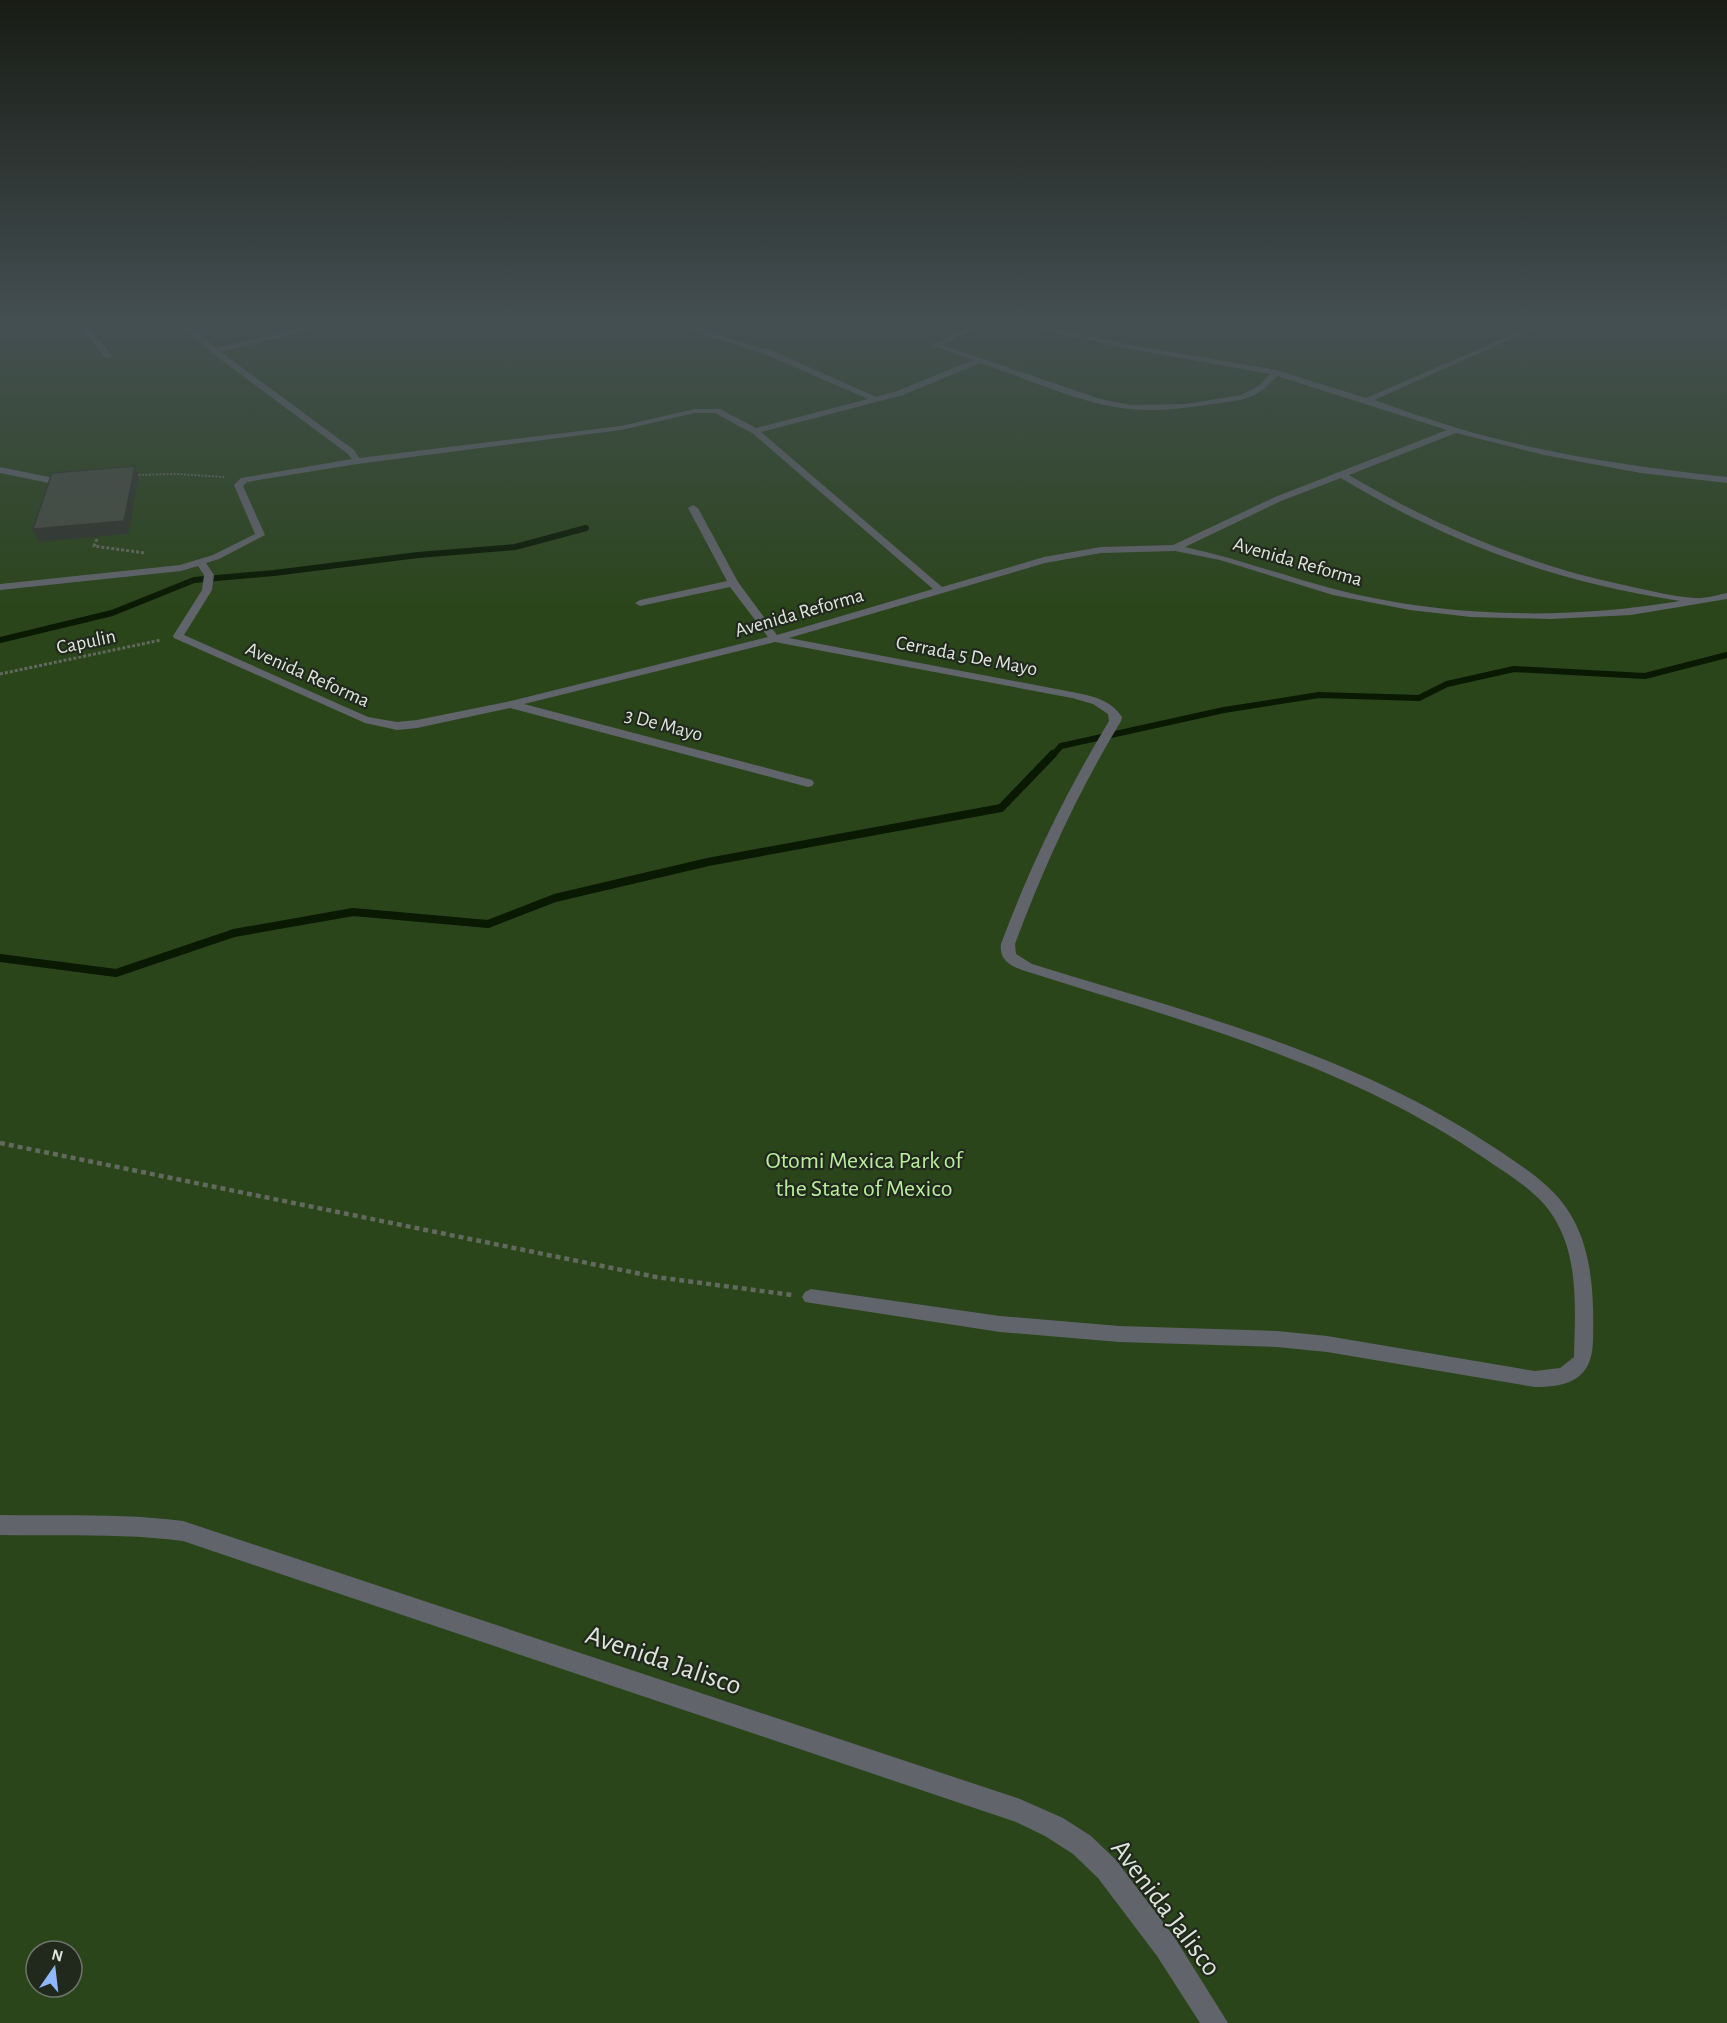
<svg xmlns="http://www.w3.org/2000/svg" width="1727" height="2023" font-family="'Alegreya Sans',sans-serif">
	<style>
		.green { fill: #2b451b; fill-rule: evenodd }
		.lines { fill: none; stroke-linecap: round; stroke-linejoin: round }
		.stream-far1 { stroke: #091902; stroke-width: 6 }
		.stream { stroke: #091902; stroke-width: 8 }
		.path-far2 { stroke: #62695f; stroke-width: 2; stroke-dasharray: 2 1.5; stroke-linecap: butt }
		.path-far1 { stroke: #62695f; stroke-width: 3; stroke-dasharray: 3 2; stroke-linecap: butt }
		.path { stroke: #62695f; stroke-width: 4.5; stroke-dasharray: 5 4; stroke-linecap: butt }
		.street { fill: #61646a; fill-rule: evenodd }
		.shaded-wall { fill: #30352d }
		.building { fill: #444c40; stroke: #30352d; stroke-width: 1.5 }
		.labels { text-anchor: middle; stroke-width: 4.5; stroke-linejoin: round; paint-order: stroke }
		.far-street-label { font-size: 20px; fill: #dfe4dd; stroke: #21291d }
		.park-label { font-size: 24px; fill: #b9ec9e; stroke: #21291d }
		.near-street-label { font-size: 28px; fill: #dfe4dd; stroke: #21291d }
	</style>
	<rect width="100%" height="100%" fill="#2b3227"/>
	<!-- green -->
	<path class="green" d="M 0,324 L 1727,324 L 1727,2023 L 0,2023 ZM 36,1951 L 72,1951 L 72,1987 L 36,1987 Z"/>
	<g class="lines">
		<!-- stream-far1 -->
		<path class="stream-far1" d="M 0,640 L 112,613 L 194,580 L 274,573 L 418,555 L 515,547 L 586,528
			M 1052,756 L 1061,746 L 1224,710 L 1319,695 L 1419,698 L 1447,684 L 1514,669 L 1645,676 L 1727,655"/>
		<!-- stream -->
		<path class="stream" d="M 0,958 L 116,973 L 234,933 L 353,912 L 488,924 L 555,898 L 708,862 L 1001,808 L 1053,754"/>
		<!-- path-far2 -->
		<path class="path-far2" d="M 135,475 L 177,474 L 224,477"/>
		<!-- path-far1 -->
		<path class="path-far1" d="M 97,539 L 94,546 L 145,553
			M 0,674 L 161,640"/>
		<!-- path -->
		<path class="path" d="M 0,1143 L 656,1277 L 792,1295"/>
		<!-- street -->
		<path class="street" d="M 79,324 L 109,324 L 89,328 L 111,354 L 111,358 L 105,358 Z
			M 180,324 L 188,324 L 216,348 L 321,324 L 332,324 L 221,352 L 354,450 L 359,458 L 621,426 L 695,409 L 720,409 L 756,428 L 868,399 L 769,356 L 674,324 L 683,324 L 775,352 L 876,397 L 897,391 L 973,360 L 932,345 L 975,324 L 983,324 L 942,345 L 1100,399 L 1131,405 L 1186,404 L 1241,395 L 1259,386 L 1270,374 L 1120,347 L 1018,324 L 1030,324 L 1120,343 L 1276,370 L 1366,398 L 1537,324 L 1545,324 L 1374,400 C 1401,410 1429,419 1457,428 C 1544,454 1636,467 1727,477 L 1727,483 L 1641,473 L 1544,455 L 1456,433 L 1349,475 C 1435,526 1525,564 1624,585 C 1647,590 1674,597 1695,598 C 1705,599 1717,595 1727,593 L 1727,599 L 1631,615 L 1551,619 L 1471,617 L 1410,610 L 1333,595 L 1220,560 L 1175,551 L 1101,553 L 1045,563 L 789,638 L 1072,692 C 1092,696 1110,699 1122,717 L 1121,721 C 1078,792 1044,866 1015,944 L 1016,954 L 1032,964 C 1191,1013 1355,1054 1495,1148 C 1520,1165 1550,1183 1567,1209 C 1593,1247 1594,1297 1593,1341 C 1592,1379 1569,1387 1535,1387 L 1327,1352 L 1277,1347 L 1119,1342 L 1000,1332 L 805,1302 L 802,1297 L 805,1292 L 811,1289 L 1000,1316 L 1119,1326 L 1277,1331 L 1327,1336 L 1535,1371 L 1560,1368 L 1574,1357 C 1575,1314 1579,1262 1557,1223 C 1543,1195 1512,1177 1487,1160 C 1347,1063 1182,1021 1022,970 C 1009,965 999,959 1001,944 C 1030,866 1066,792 1109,721 L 1108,714 L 1093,704 L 1072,698 L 775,642 L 524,704 L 812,780 L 814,783 L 812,786 L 808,787 L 510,708 L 417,728 L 397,730 L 365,723 L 174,638 L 173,636 L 202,590 L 204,575 L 198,566 L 181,571 L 0,590 L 0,584 L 180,565 L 213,555 L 255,534 L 234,485 L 241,478 L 352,459 L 348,454 L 212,353 ZM 980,363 C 1028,379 1078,403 1129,409 C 1156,412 1186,408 1212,404 C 1242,400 1256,400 1277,376 L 1447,430 L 1275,497 L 1173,545 L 1101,547 L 1044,557 L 942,587 L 761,432 L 903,395 ZM 695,413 L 715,413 L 752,433 L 933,589 L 777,635 L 738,582 L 698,508 L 693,505 L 688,508 L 727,581 L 640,600 L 635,603 L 640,606 L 730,587 L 768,637 L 511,701 L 417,720 L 397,722 L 368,717 L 184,635 L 212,590 L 214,575 L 206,563 L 219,559 L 265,535 L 243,486 L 247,482 L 357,464 L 621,430 ZM 1341,478 C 1451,544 1553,581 1680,601 C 1567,620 1446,618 1334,589 C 1284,576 1236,558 1185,547 L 1281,501 Z
			M 0,467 L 54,478 L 58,481 L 54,484 L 0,473 Z
			M 0,1515 C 61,1516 123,1513 183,1521 L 1020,1799 L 1063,1818 L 1091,1836 L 1116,1860 L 1175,1938 L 1228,2023 L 1200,2023 L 1157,1956 L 1098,1878 L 1073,1854 L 1045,1836 L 1016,1822 L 183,1541 C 123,1533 61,1536 0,1535 Z"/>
	</g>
	<!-- shaded-wall -->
	<path class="shaded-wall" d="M 135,466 L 139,478 L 128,534 L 38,542 L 33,529 Z"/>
	<!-- building -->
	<path class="building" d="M 135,466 L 124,521 L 33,529 L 52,473 Z"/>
	<!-- sky -->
	<linearGradient id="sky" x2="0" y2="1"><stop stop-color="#181c15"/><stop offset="0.53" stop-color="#444f52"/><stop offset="1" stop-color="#444f52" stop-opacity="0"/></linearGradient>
	<rect width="1727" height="607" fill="url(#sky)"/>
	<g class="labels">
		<!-- far-street labels -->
		<g class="far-street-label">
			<text transform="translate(1298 561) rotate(16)" y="7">Avenida Reforma</text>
			<text transform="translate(799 612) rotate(-16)" y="7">Avenida Reforma</text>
			<text transform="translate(86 641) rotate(-12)" y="7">Capulin</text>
			<text transform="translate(967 655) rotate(11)" y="7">Cerrada 5 De Mayo</text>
			<text transform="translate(308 674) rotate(24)" y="7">Avenida Reforma</text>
			<text transform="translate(664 724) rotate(15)" y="7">3 De Mayo</text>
		</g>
		<!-- park labels -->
		<g class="park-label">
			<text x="864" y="1168">Otomi Mexica Park of<tspan x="864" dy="28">the State of Mexico</tspan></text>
		</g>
		<!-- near-street labels -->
		<g class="near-street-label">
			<text transform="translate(664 1659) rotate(19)" y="10">Avenida Jalisco</text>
			<text transform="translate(1167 1907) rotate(53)" y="10">Avenida Jalisco</text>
		</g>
	</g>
	<!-- north arrow -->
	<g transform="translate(54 1969) rotate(14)"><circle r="28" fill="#21291d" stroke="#6d746a" stroke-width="1.5"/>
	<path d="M0-4.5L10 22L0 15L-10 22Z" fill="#8fb8fd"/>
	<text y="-9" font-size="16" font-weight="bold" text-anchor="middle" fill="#dfe4dd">N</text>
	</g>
</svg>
